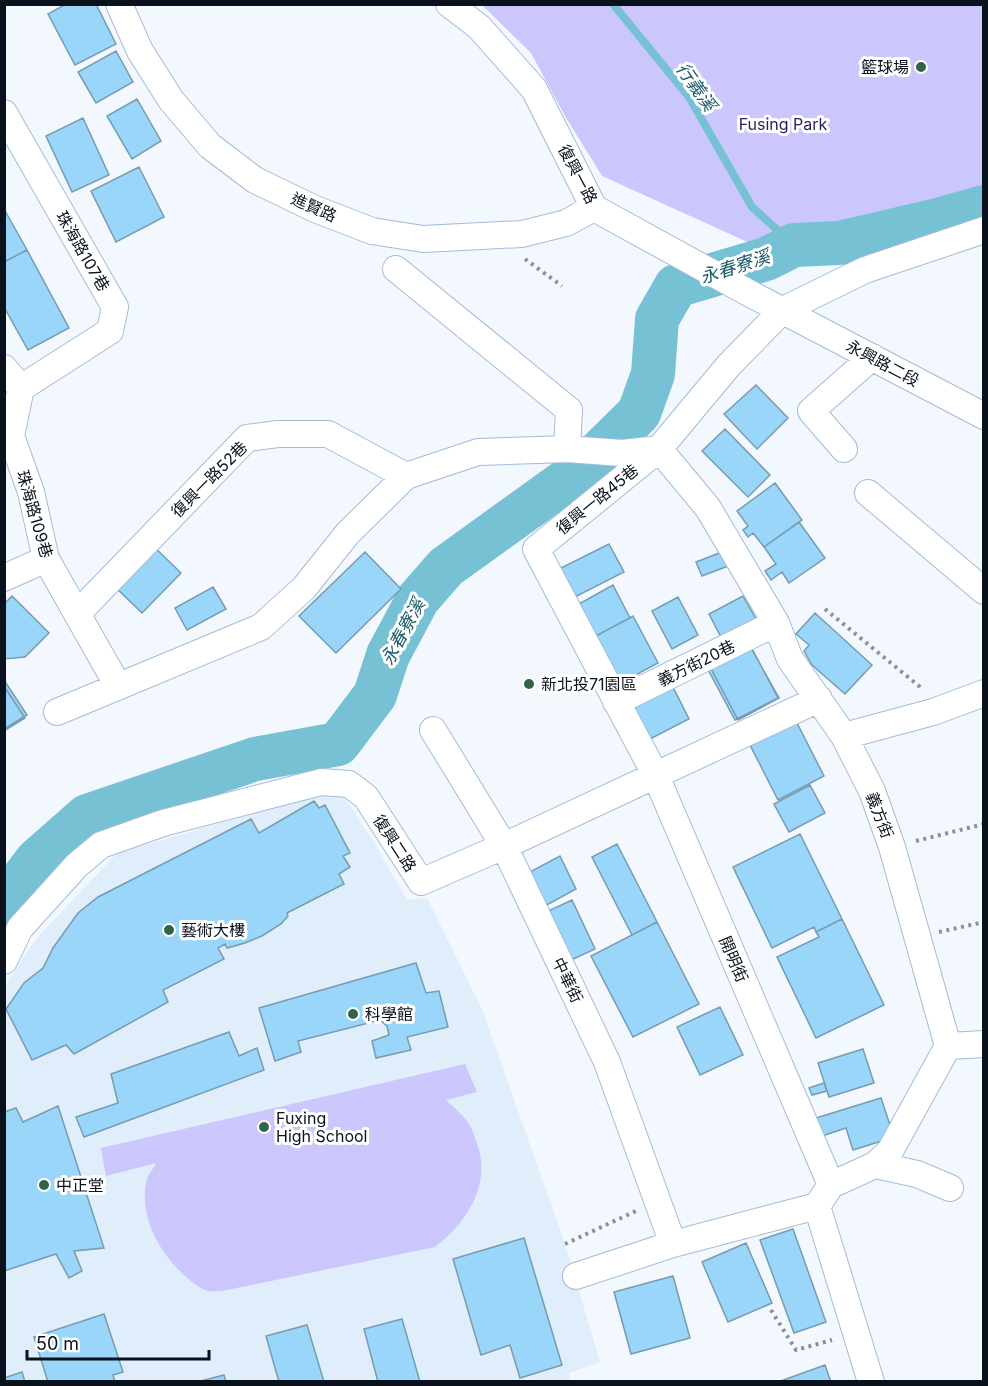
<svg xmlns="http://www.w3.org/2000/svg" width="988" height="1386" font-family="Inter,'Noto Sans TC',sans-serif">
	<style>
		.built { fill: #e0edfb }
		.green { fill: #cbc6fb }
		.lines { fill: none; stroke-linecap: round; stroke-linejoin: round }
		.stream { stroke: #76c2d4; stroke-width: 8 }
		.river { stroke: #76c2d4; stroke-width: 44 }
		.building { fill: #99d6f9; stroke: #779bb0; stroke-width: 1.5 }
		.minor-casing { stroke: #a3bcd9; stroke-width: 28 }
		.path { stroke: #8a9199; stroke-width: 4; stroke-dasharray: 3 4.5; stroke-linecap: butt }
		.minor { stroke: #fff; stroke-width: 26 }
		.poi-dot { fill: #316449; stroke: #fff; stroke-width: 2 }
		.labels { text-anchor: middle; stroke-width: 6; stroke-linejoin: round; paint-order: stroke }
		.poi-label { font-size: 16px; fill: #09121c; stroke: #fff; text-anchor: start }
		.park-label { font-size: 16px; fill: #2c1c5c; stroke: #fff }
		.street-label { font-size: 16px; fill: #09121c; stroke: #fff }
		.water-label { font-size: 18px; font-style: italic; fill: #1b5a67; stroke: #fff }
	</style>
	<rect width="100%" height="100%" fill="#f2f8fe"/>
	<!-- built -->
	<path class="built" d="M 339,789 L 375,844 L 407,900 L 427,898 L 482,1009 L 565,1244 L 600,1362 L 569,1373 L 571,1382 L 5,1382 L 5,986 L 35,940 L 117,853 Z"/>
	<!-- green -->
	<path class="green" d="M 482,5 L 983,5 L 983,188 L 906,210 L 774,254 L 602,176 L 565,116 L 531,53 Z
		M 465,1064 L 477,1092 L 446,1100 C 453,1107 463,1115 469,1124 C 472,1129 474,1136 476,1141 C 493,1183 467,1222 435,1247 L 222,1291 C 218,1291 212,1292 208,1291 C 200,1289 191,1281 185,1276 C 159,1252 138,1215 147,1179 C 149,1173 154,1168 156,1163 L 106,1176 L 101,1148 Z"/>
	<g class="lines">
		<!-- stream -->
		<path class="stream" d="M 613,4 L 689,97 L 752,207 L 794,245"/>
		<!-- river -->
		<path class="river" d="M 4,903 L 37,860 L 87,816 L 255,759 L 338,744 L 375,695 L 388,655 L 418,599 L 446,567 L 582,469 L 639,413 L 653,374 L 657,319 L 676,286 L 766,259 L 794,245 L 840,243 L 938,220 L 984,207"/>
	</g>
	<!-- building -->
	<path class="building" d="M 66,4 L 96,4 L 116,44 L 75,65 L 48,14 Z
		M 116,51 L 133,82 L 96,103 L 78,72 Z
		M 137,99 L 161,141 L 132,159 L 107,116 Z
		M 83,118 L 109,175 L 72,192 L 46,136 Z
		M 139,167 L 164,217 L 116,242 L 91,191 Z
		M 4,209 L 27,250 L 4,262 Z
		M 27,250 L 69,328 L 28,350 L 4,307 L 4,262 Z
		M 756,385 L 788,418 L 757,449 L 724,414 Z
		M 725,429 L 770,475 L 748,497 L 702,451 Z
		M 775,483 L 802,520 L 764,547 L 753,533 L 748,537 L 743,530 L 748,526 L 737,511 Z
		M 799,522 L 825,558 L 789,583 L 782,572 L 771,580 L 765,571 L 776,564 L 764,547 Z
		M 149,542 L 181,573 L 142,613 L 110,582 Z
		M 609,544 L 624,572 L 567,601 L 553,572 Z
		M 365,552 L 401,589 L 336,653 L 299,616 Z
		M 722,552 L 728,566 L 702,576 L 696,562 Z
		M 613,585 L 630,618 L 594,637 L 577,605 Z
		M 213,587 L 226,609 L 187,630 L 175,608 Z
		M 12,596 L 49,633 L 25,657 L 4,659 L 4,604 Z
		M 743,596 L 757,621 L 722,639 L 709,614 Z
		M 678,597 L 698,635 L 672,649 L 652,611 Z
		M 815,613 L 872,665 L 845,694 L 812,665 L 804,651 L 809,645 L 796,634 Z
		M 633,616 L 658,663 L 619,684 L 594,637 Z
		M 746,639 L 779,698 L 738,720 L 707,661 Z
		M 748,641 L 778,698 L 735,720 L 705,664 Z
		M 669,679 L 689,719 L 650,739 L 630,699 Z
		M 4,680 L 27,715 L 4,729 Z
		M 4,686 L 25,718 L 4,731 Z
		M 796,721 L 824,776 L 778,800 L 750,745 Z
		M 810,785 L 825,813 L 789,832 L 774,804 Z
		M 314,801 L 319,808 L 325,805 L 350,853 L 343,856 L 350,867 L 339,874 L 344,884 L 287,913 L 288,916 L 281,924 L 262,936 L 245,943 L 227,948 L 225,944 L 218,948 L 224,959 L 163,990 L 168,1002 L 74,1054 L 66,1045 L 32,1060 L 6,1009 L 24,983 L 43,968 L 53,948 L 78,913 L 98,897 L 251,819 L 259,833 Z
		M 800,834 L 842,919 L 816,932 L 814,927 L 772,948 L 733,867 Z
		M 617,844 L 657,922 L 632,935 L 592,857 Z
		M 560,856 L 576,889 L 545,906 L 528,873 Z
		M 572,900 L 595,949 L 569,961 L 546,912 Z
		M 842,919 L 884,1005 L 816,1038 L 777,957 L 819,937 L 816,932 Z
		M 657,922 L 699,1004 L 633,1037 L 591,956 Z
		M 416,963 L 426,993 L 439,991 L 448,1027 L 407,1037 L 411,1050 L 376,1058 L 372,1041 L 389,1035 L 387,1026 L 380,1020 L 298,1041 L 301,1052 L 275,1061 L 259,1008 Z
		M 720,1007 L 743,1055 L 700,1075 L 677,1027 Z
		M 229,1032 L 239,1056 L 257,1048 L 264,1070 L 84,1137 L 76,1117 L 118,1103 L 111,1074 Z
		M 863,1049 L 874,1083 L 829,1097 L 818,1063 Z
		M 824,1083 L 827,1091 L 812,1095 L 809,1088 Z
		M 881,1098 L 894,1137 L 853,1150 L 846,1128 L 822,1136 L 816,1118 Z
		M 58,1106 L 104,1248 L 74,1251 L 82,1271 L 69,1278 L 56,1254 L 4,1271 L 4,1112 L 16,1108 L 23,1122 Z
		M 793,1229 L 826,1322 L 794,1333 L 760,1240 Z
		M 524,1238 L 562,1365 L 520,1378 L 510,1345 L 481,1355 L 453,1259 Z
		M 746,1243 L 772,1303 L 728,1322 L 702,1262 Z
		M 673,1276 L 690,1338 L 631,1354 L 614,1292 Z
		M 104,1314 L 123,1372 L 113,1375 L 115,1382 L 48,1382 L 34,1337 Z
		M 402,1319 L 420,1382 L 378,1382 L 364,1329 Z
		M 307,1325 L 324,1382 L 279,1382 L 266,1336 Z
		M 825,1365 L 831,1382 L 778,1382 Z
		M 22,1372 L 25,1382 L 4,1382 L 4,1378 Z
		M 224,1375 L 226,1382 L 197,1382 Z"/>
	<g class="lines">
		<!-- minor casing -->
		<g class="minor-casing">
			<path id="minor" d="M 119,4 L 140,51 L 171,100 L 210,146 L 255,180 L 315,209 L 372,231 L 423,239 L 522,234 L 566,223 L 594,208
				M 449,4 L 479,27 L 534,89 L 594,208 L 747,292 L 984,416
				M 4,113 L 115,307 L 110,331 L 21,388
				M 396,269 L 569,410 L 567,449
				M 4,368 L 21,388 L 11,436 L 31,492 L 46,559 L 118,686
				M 659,449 L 708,508 L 776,623 L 790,659 L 844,736 L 872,791 L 892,847 L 948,1046 L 890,1151 L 875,1165 L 831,1185
				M 844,449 L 811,411 L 872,357
				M 868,493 L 984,591
				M 4,578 L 46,559
				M 77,614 L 247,438 L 278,434 L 328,434 L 406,476
				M 616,702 L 776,623
				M 57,712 L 261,627 L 304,588 L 348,533 L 406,476 L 478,452 L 567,449 L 622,453 L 659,449
				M 433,730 L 504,846 L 607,1062 L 673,1244
				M 844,736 L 933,712 L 984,693
				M 4,961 L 20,928 L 77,865 L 101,845 L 163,823 L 321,782 L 349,784 L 366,797 L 421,882 L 504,846 L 819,699
				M 948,1046 L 984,1044
				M 875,1165 L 917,1174 L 950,1188
				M 576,1276 L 673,1244 L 817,1206
				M 871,1382 L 817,1206 L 831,1185 L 656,776 L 536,549 L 659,449 L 729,365 L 783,310 L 865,270 L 984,230"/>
		</g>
		<!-- path -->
		<path class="path" d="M 525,259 L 562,286
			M 825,609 L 919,686 L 922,690
			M 916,841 L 984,824
			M 939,932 L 984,922
			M 565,1244 L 636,1211
			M 771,1310 L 796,1350 L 832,1340"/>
		<!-- minor -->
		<use href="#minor" class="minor"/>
	</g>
	<!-- markers -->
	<g class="poi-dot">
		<circle cx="921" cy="67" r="6"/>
		<circle cx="529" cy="684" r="6"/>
		<circle cx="169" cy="930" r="6"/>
		<circle cx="353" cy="1014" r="6"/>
		<circle cx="264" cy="1127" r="6"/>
		<circle cx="44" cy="1185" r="6"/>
	</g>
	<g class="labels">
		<!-- poi labels -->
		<g class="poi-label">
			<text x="909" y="73" text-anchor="end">籃球場</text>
			<text x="541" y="690">新北投71園區</text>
			<text x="181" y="936">藝術大樓</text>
			<text x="365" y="1020">科學館</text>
			<text x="276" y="1124">Fuxing<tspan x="276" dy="18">High School</tspan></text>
			<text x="56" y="1191">中正堂</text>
		</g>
		<!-- park labels -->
		<g class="park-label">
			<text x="783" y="130">Fusing Park</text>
		</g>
		<!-- street labels -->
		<g class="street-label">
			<text transform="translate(578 174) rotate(62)" y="6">復興一路</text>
			<text transform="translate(314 207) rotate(24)" y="6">進賢路</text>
			<text transform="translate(83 251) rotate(60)" y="6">珠海路107巷</text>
			<text transform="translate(883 363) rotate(28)" y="6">永興路二段</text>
			<text transform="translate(209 479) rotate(-45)" y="6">復興一路52巷</text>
			<text transform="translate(597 499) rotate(-39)" y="6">復興一路45巷</text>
			<text transform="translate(35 514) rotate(74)" y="6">珠海路109巷</text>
			<text transform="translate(696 663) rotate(-26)" y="6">義方街20巷</text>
			<text transform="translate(880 815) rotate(69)" y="6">義方街</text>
			<text transform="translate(395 843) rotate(57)" y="6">復興二路</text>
			<text transform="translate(734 959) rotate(67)" y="6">開明街</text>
			<text transform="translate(568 980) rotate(64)" y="6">中華街</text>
		</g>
		<!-- water labels -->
		<g class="water-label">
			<text transform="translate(696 87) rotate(55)" y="6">行義溪</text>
			<text transform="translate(735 267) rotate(-18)" y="6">永春寮溪</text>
			<text transform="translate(403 632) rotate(-62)" y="6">永春寮溪</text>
		</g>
	</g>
	<!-- border -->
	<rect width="988" height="1386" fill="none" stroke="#09121c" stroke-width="12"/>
	<!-- scale -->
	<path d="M27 1350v9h182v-9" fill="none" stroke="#09121c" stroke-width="3"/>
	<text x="36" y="1350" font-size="18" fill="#09121c" stroke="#ffffff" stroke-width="4.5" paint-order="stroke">50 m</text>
</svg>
